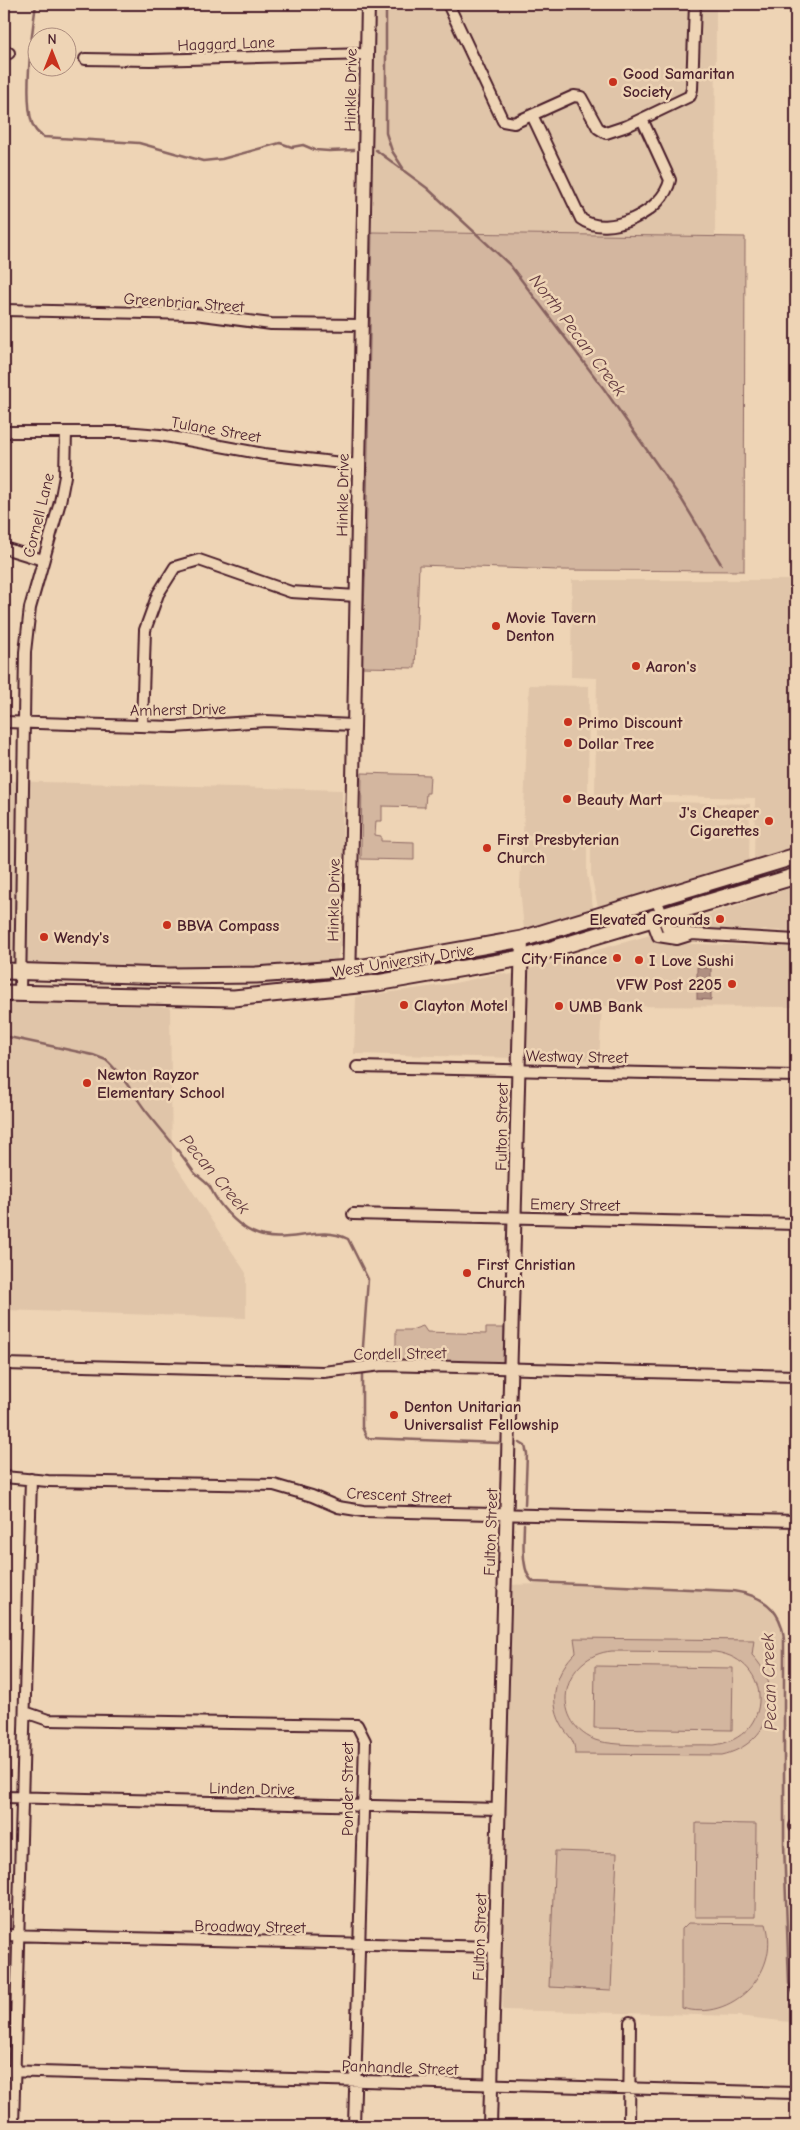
<svg xmlns="http://www.w3.org/2000/svg" width="800" height="2130" font-family="'Comic Neue',sans-serif">
	<style>
		.built { fill: #e0c5a9 }
		.green { fill: #d3b69f; stroke: #8e6a65; fill-rule: evenodd }
		.water { fill: #b08f81; stroke: #87625f }
		.lines { fill: none; stroke-linecap: round; stroke-linejoin: round }
		.stream { stroke: #87625f; stroke-width: 2.5 }
		.minor-casing { stroke: #4a1f2b; stroke-width: 14 }
		.tertiary-casing { stroke: #4a1f2b; stroke-width: 16 }
		.primary-casing { stroke: #4a1f2b; stroke-width: 19 }
		.minor { stroke: #eed4b5; stroke-width: 10 }
		.tertiary { stroke: #eed4b5; stroke-width: 12 }
		.primary { stroke: #eed4b5; stroke-width: 15 }
		.poi-dot { fill: #c8321e; stroke: #eed4b5; stroke-width: 2 }
		.labels { text-anchor: middle; stroke-width: 5; stroke-linejoin: round; paint-order: stroke }
		.street-label { font-size: 16px; fill: #4a1f2b; stroke: #eed4b5 }
		.poi-label { font-size: 16px; font-weight: bold; fill: #4a1f2b; stroke: #eed4b5; text-anchor: start }
		.water-label { font-size: 18px; font-style: italic; fill: #643b40; stroke: #eed4b5 }
	</style>
	<rect width="100%" height="100%" fill="#eed4b5"/>
	<filter id="ink" filterUnits="userSpaceOnUse"><feTurbulence type="fractalNoise" baseFrequency=".02" numOctaves="2"/><feDisplacementMap in="SourceGraphic" scale="10" xChannelSelector="R" yChannelSelector="G"/><feConvolveMatrix kernelMatrix="1 2 1 2 8 2 1 2 1" color-interpolation-filters="sRGB"/></filter>
	<g filter="url(#ink)">
		<!-- built -->
		<path class="built" d="M 374,4 L 716,4 L 715,237 L 372,232 Z
			M 572,580 L 796,580 L 796,852 L 754,865 L 755,798 L 595,794 L 597,678 L 571,677 Z
			M 529,685 L 589,686 L 588,800 L 750,804 L 749,866 L 599,912 L 591,874 L 591,837 L 523,835 Z
			M 4,781 L 342,790 L 344,925 L 336,965 L 181,968 L 4,964 Z
			M 522,840 L 587,842 L 587,874 L 594,912 L 524,930 L 520,887 Z
			M 796,886 L 796,931 L 689,928 L 688,921 Z
			M 654,934 L 665,943 L 796,947 L 796,1007 L 602,1006 L 599,1060 L 354,1054 L 356,997 L 450,984 L 501,973 L 508,975 Z
			M 4,1002 L 170,1007 L 172,1160 L 246,1273 L 246,1318 L 4,1310 Z
			M 542,1584 L 733,1591 L 759,1598 L 777,1614 L 784,1637 L 789,2022 L 738,2016 L 503,2010 L 505,1585 Z"/>
		<!-- green -->
		<path class="green" d="M 372,232 L 745,237 L 744,571 L 558,570 L 419,565 L 415,668 L 361,667 L 366,564 Z
			M 362,773 L 430,775 L 429,793 L 426,793 L 425,807 L 382,806 L 382,821 L 376,821 L 375,835 L 381,836 L 381,841 L 414,842 L 414,860 L 361,859 Z
			M 423,1326 L 427,1332 L 486,1334 L 486,1328 L 504,1328 L 503,1363 L 396,1359 L 396,1330 L 411,1330 Z
			M 574,1638 L 754,1640 L 752,1655 C 787,1691 771,1744 722,1755 L 575,1754 C 575,1737 568,1738 561,1724 C 548,1699 556,1671 576,1652 ZM 612,1651 L 715,1652 C 774,1660 774,1738 714,1745 C 687,1744 617,1748 595,1740 C 547,1720 563,1655 612,1651 Z
			M 595,1666 L 733,1668 L 732,1730 L 594,1728 Z
			M 696,1823 L 756,1824 L 755,1917 L 695,1917 Z
			M 555,1851 L 617,1853 L 611,1990 L 549,1987 Z
			M 688,1923 L 766,1924 C 781,1973 731,2023 682,2008 L 682,1929 Z"/>
		<!-- water -->
		<path class="water" d="M 697,967 L 711,968 L 711,1000 L 697,999 Z"/>
		<g class="lines">
			<!-- stream -->
			<path class="stream" d="M 36,4 C 32,32 24,97 32,123 C 34,129 38,134 44,137 L 139,143 L 203,161 L 222,159 L 280,143 L 292,147 L 303,145 L 315,150 L 329,151 L 354,150
				M 386,4 L 386,133 L 392,151 L 403,168
				M 376,150 L 427,188 L 510,265 L 604,389 L 682,500 L 721,564
				M 4,1036 L 93,1055 L 106,1060 C 122,1074 134,1095 146,1111 C 162,1131 179,1150 193,1171 C 197,1177 209,1183 211,1189 C 218,1204 235,1224 252,1232 C 286,1248 317,1223 348,1239 L 368,1279 L 362,1360
				M 362,1375 L 362,1427 L 367,1438 L 499,1443
				M 520,1443 L 525,1446 L 527,1454 L 525,1505
				M 524,1524 C 524,1538 520,1574 534,1582 L 733,1591 C 762,1595 782,1609 784,1640 L 784,1844 L 789,1983 L 796,2000"/>
			<!-- minor casing -->
			<g class="minor-casing">
				<path id="minor" d="M 448,4 L 503,121 L 514,123 L 574,96 L 581,97 L 598,128 L 606,133 L 627,126 L 690,96 L 692,89 L 695,4
					M 4,52 L 9,53
					M 85,59 L 150,60 L 367,54
					M 532,115 L 581,219 C 608,239 664,211 670,180 L 642,119
					M 4,310 L 195,314 L 271,324 L 362,325
					M 4,432 L 124,432 L 160,435 L 264,454 L 359,465
					M 4,548 L 43,560
					M 4,722 L 174,727 L 266,721 L 353,725
					M 142,726 L 145,630 L 158,594 L 175,567 L 199,560 L 291,592 L 357,596
					M 656,899 L 668,930 L 691,934 L 796,940
					M 653,915 L 652,920 L 658,936 L 677,939 L 690,935
					M 20,994 L 25,652 L 30,608 L 60,502 L 65,476 L 66,432
					M 357,1067 L 796,1076
					M 353,1214 L 796,1224
					M 4,1364 L 323,1372 L 382,1365 L 796,1376
					M 4,1477 L 48,1481 L 274,1485 L 312,1496 L 338,1507 L 363,1511 L 796,1521
					M 25,1712 L 48,1720 L 357,1725 L 365,1741 L 354,2126
					M 4,1797 L 499,1809
					M 795,1826 L 796,1826
					M 4,1935 L 495,1947
					M 4,2071 L 796,2093
					M 13,2126 L 31,1479
					M 629,2126 L 630,2022"/>
			</g>
			<!-- tertiary casing -->
			<g class="tertiary-casing">
				<path id="tertiary" d="M 349,987 L 368,4
					M 490,2126 L 522,939"/>
			</g>
			<!-- primary casing -->
			<g class="primary-casing">
				<path id="primary" d="M 4,971 L 169,976 L 256,975 L 364,967 L 522,939 L 796,856
					M 4,993 L 234,998 L 377,983 L 522,958 L 796,876"/>
			</g>
			<!-- minor -->
			<use href="#minor" class="minor"/>
			<!-- tertiary -->
			<use href="#tertiary" class="tertiary"/>
			<!-- primary -->
			<use href="#primary" class="primary"/>
		</g>
	</g>
	<!-- markers -->
	<g class="poi-dot">
		<circle cx="613" cy="82" r="5"/>
		<circle cx="496" cy="626" r="5"/>
		<circle cx="636" cy="666" r="5"/>
		<circle cx="568" cy="722" r="5"/>
		<circle cx="568" cy="743" r="5"/>
		<circle cx="567" cy="799" r="5"/>
		<circle cx="769" cy="821" r="5"/>
		<circle cx="487" cy="848" r="5"/>
		<circle cx="720" cy="919" r="5"/>
		<circle cx="167" cy="925" r="5"/>
		<circle cx="44" cy="937" r="5"/>
		<circle cx="617" cy="958" r="5"/>
		<circle cx="639" cy="960" r="5"/>
		<circle cx="732" cy="984" r="5"/>
		<circle cx="404" cy="1005" r="5"/>
		<circle cx="559" cy="1006" r="5"/>
		<circle cx="87" cy="1083" r="5"/>
		<circle cx="467" cy="1273" r="5"/>
		<circle cx="394" cy="1415" r="5"/>
	</g>
	<g class="labels">
		<!-- street labels -->
		<g class="street-label">
			<text transform="translate(226 43) rotate(-2)" y="6">Haggard Lane</text>
			<text transform="translate(350 90) rotate(-89)" y="6">Hinkle Drive</text>
			<text transform="translate(184 302) rotate(4)" y="6">Greenbriar Street</text>
			<text transform="translate(216 429) rotate(10)" y="6">Tulane Street</text>
			<text transform="translate(342 495) rotate(-89)" y="6">Hinkle Drive</text>
			<text transform="translate(38 515) rotate(-76)" y="6">Cornell Lane</text>
			<text transform="translate(178 709) rotate(-1)" y="6">Amherst Drive</text>
			<text transform="translate(333 900) rotate(-89)" y="6">Hinkle Drive</text>
			<text transform="translate(403 960) rotate(-9)" y="6">West University Drive</text>
			<text transform="translate(577 1056) rotate(1)" y="6">Westway Street</text>
			<text transform="translate(501 1127) rotate(-89)" y="6">Fulton Street</text>
			<text transform="translate(575 1204) rotate(1)" y="6">Emery Street</text>
			<text transform="translate(400 1353) rotate(-1)" y="6">Cordell Street</text>
			<text transform="translate(399 1495) rotate(3)" y="6">Crescent Street</text>
			<text transform="translate(490 1532) rotate(-88)" y="6">Fulton Street</text>
			<text transform="translate(252 1788) rotate(1)" y="6">Linden Drive</text>
			<text transform="translate(347 1789) rotate(-90)" y="6">Ponder Street</text>
			<text transform="translate(250 1926) rotate(1)" y="6">Broadway Street</text>
			<text transform="translate(479 1937) rotate(-88)" y="6">Fulton Street</text>
			<text transform="translate(400 2067) rotate(2)" y="6">Panhandle Street</text>
		</g>
		<!-- poi labels -->
		<g class="poi-label">
			<text x="623" y="79">Good Samaritan<tspan x="623" dy="18">Society</tspan></text>
			<text x="506" y="623">Movie Tavern<tspan x="506" dy="18">Denton</tspan></text>
			<text x="646" y="672">Aaron's</text>
			<text x="578" y="728">Primo Discount</text>
			<text x="578" y="749">Dollar Tree</text>
			<text x="577" y="805">Beauty Mart</text>
			<text x="759" y="818" text-anchor="end">J's Cheaper<tspan x="759" dy="18">Cigarettes</tspan></text>
			<text x="497" y="845">First Presbyterian<tspan x="497" dy="18">Church</tspan></text>
			<text x="710" y="925" text-anchor="end">Elevated Grounds</text>
			<text x="177" y="931">BBVA Compass</text>
			<text x="54" y="943">Wendy's</text>
			<text x="607" y="964" text-anchor="end">City Finance</text>
			<text x="649" y="966">I Love Sushi</text>
			<text x="722" y="990" text-anchor="end">VFW Post 2205</text>
			<text x="414" y="1011">Clayton Motel</text>
			<text x="569" y="1012">UMB Bank</text>
			<text x="97" y="1080">Newton Rayzor<tspan x="97" dy="18">Elementary School</tspan></text>
			<text x="477" y="1270">First Christian<tspan x="477" dy="18">Church</tspan></text>
			<text x="404" y="1412">Denton Unitarian<tspan x="404" dy="18">Universalist Fellowship</tspan></text>
		</g>
		<!-- water labels -->
		<g class="water-label">
			<text transform="translate(578 335) rotate(53)" y="6">North Pecan Creek</text>
			<text transform="translate(215 1174) rotate(50)" y="6">Pecan Creek</text>
			<text transform="translate(769 1682) rotate(-92)" y="6">Pecan Creek</text>
		</g>
	</g>
	<!-- margin -->
	<rect width="800" height="2130" fill="none" stroke="#eed4b5" stroke-width="20"/>
	<rect x="10" y="10" width="780" height="2110" fill="none" stroke="#4a1f2b" stroke-width="2" filter="url(#ink)"/>
	<!-- north arrow -->
	<g transform="translate(52 52)"><circle r="24" fill="#eed4b5" stroke="#ac8c7e"/>
	<path d="M0-4L9 19L0 12L-9 19Z" fill="#c8321e"/>
	<text y="-8" font-size="14" font-weight="bold" text-anchor="middle" fill="#4a1f2b">N</text>
	</g>
</svg>
